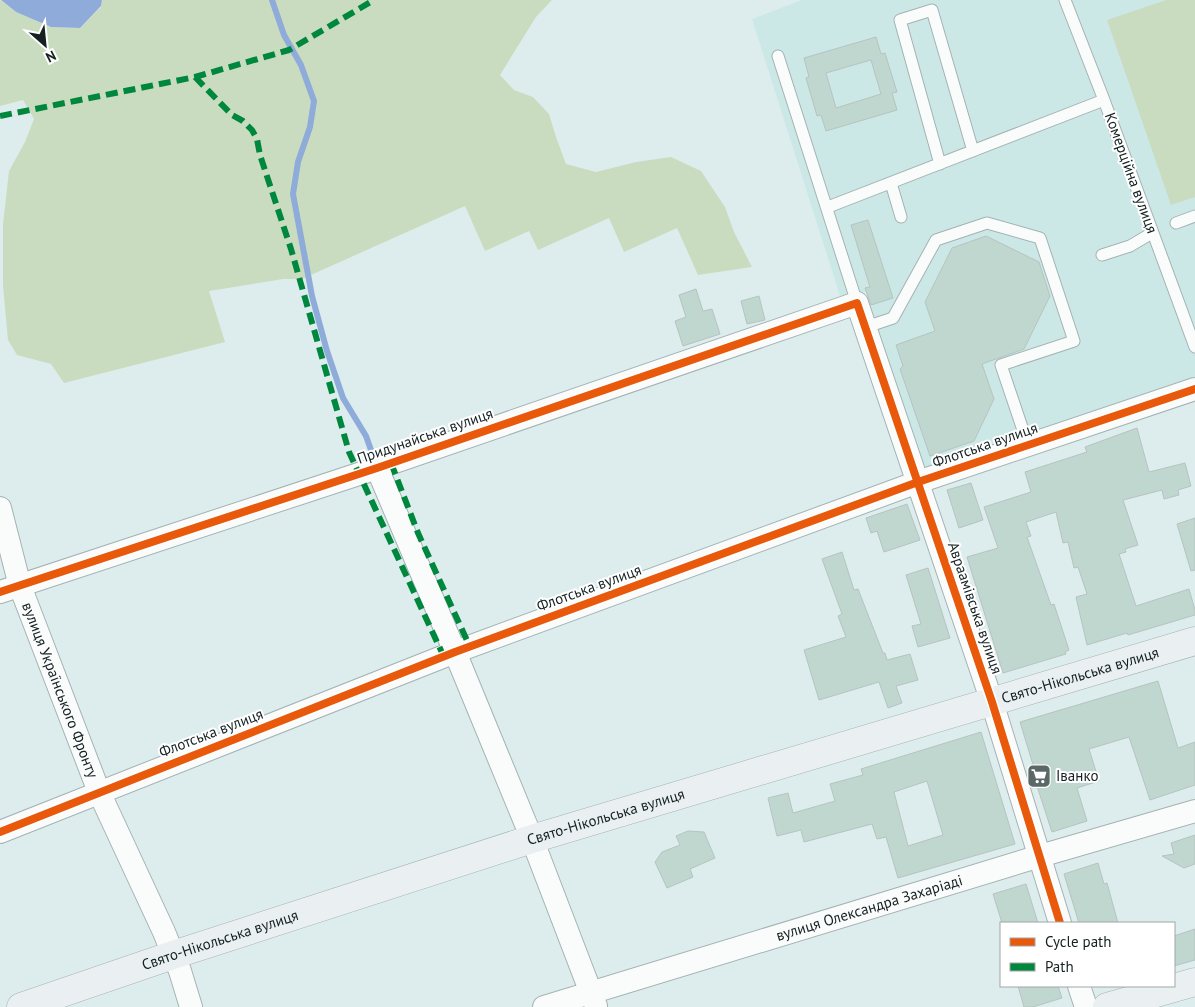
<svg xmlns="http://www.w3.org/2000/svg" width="1195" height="1007" font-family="'PT Sans',sans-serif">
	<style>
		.built { fill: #cbe8e7 }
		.green { fill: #cadcc0 }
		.water { fill: #8fabda }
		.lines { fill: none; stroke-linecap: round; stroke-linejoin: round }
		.stream { stroke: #8fabda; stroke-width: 6 }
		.building { fill: #bfd7ce; stroke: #b7c3c0; fill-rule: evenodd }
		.service-casing { stroke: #a5b2b2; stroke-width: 13 }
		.minor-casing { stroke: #a5b2b2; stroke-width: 24 }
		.secondary-casing { stroke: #a5b2b2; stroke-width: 29 }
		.service { stroke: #fafcfc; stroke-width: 11 }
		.minor { stroke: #fafcfc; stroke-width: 22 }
		.secondary { stroke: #eaf0f1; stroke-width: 28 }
		.quiet { stroke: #00873e; stroke-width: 6; stroke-dasharray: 12 6; stroke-linecap: butt }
		.cycleway-casing { stroke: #fff; stroke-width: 11 }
		.cycleway { stroke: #e8590c; stroke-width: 8 }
		.labels { text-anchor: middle; stroke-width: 4; stroke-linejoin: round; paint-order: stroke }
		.street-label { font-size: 15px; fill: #152020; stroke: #fff }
		.poi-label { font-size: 15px; fill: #152020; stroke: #fff; text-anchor: start }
	</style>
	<rect width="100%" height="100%" fill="#ddeded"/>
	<!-- built -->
	<path class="built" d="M 802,0 L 1195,0 L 1195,380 L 931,469 L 920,463 L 866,292 L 840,296 L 752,19 Z"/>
	<!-- green -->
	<path class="green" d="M 0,0 L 16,12 L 51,27 L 80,28 L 101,7 L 102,0 L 552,0 L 536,17 L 500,75 L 514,90 L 533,97 L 549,114 L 556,137 L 566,164 L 596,172 L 636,162 L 671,157 L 701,171 L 725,207 L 734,232 L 752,267 L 698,275 L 677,228 L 624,252 L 609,218 L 538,250 L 529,231 L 485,251 L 465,206 L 302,279 L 283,279 L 209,291 L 225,342 L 64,383 L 51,364 L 17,355 L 8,340 L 3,286 L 3,224 L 9,171 L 25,142 L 34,119 L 23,100 L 0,106 Z
		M 1166,0 L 1195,0 L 1195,197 L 1171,205 L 1107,20 Z"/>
	<!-- water -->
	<path class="water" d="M 1,0 L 102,0 L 101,6 L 80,28 L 51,27 L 16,12 Z"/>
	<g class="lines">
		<!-- stream -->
		<path class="stream" d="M 272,0 L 284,35 L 301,65 L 314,101 L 310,127 L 298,162 L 293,194 L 312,296 L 327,351 L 343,398 L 366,436 L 376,464"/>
	</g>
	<!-- building -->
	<path class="building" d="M 876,37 L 881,54 L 885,53 L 897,92 L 892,93 L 897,110 L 826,131 L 821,115 L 817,116 L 806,78 L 809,77 L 804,58 ZM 871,60 L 881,94 L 836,108 L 826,73 Z
		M 868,220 L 893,298 L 871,305 L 865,288 L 870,287 L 851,225 Z
		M 986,236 L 1039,262 L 1050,296 L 1024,349 L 982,364 L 994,399 L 974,441 L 930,456 L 900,369 L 903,366 L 896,345 L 935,331 L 925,302 L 952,248 Z
		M 696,289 L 703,311 L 712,309 L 720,334 L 683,346 L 675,321 L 686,317 L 679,295 Z
		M 759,296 L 765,320 L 747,324 L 741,301 Z
		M 1137,428 L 1149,472 L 1185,463 L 1191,486 L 1178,490 L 1179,495 L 1164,499 L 1162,490 L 1123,500 L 1138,545 L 1125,549 L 1126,552 L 1119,554 L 1136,606 L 1189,589 L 1195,610 L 1195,615 L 1128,635 L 1127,633 L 1087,645 L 1076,597 L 1087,594 L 1078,567 L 1074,568 L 1068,542 L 1063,543 L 1056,512 L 1026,522 L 1031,536 L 1027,537 L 1051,605 L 1054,604 L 1069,650 L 1065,652 L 1066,654 L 1003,673 L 967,557 L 998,548 L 984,507 L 1031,492 L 1025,472 L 1087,452 L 1085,447 Z
		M 971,483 L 983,520 L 959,528 L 947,490 Z
		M 907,504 L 920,540 L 884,552 L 877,531 L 871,533 L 866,518 Z
		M 1195,518 L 1195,570 L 1191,571 L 1177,524 Z
		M 842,552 L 854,590 L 858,589 L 883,653 L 885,653 L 887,660 L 910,654 L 918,680 L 896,686 L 902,703 L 888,708 L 879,682 L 819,700 L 804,650 L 846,637 L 838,616 L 842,614 L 822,559 Z
		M 928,568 L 950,638 L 918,647 L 912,626 L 921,624 L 906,575 Z
		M 1158,681 L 1178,748 L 1195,742 L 1195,785 L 1150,800 L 1129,737 L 1089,749 L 1099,781 L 1077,788 L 1087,821 L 1052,832 L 1037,786 L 1032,788 L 1027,771 L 1034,768 L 1020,722 Z
		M 981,732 L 1015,844 L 898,878 L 886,837 L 877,839 L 872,824 L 804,842 L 801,830 L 777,836 L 768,798 L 788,793 L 793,813 L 835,801 L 830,784 L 863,775 L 861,769 ZM 927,781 L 943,835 L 908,846 L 894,792 Z
		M 688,831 L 704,832 L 715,858 L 690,869 L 693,877 L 667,888 L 655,862 L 662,852 L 680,845 L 676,836 Z
		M 1195,835 L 1195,864 L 1184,868 L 1162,856 L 1174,854 L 1171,843 Z
		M 1098,863 L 1104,884 L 1107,883 L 1118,923 L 1079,923 L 1064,874 Z
		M 1026,884 L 1038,923 L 1002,923 L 993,894 Z
		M 1195,929 L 1195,960 L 1174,966 L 1174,936 Z
		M 1018,986 L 1058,986 L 1062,998 L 1033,1007 L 1024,1007 Z"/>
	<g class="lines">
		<!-- service casing -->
		<g class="service-casing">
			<path id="service" d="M 1065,0 L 1104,100 L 1195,347
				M 778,56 L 857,303
				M 940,164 L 900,20 L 932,10 L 973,151
				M 891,183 L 901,217
				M 828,207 L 1104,100
				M 1176,223 L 1195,216
				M 1102,255 L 1130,246 L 1152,233
				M 866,327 L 893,318 L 936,240 L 987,223 L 1040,238 L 1074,341 L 1001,365 L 1028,445"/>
		</g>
		<!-- minor casing -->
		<g class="minor-casing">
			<g id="minor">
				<path d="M 377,468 L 455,652 L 532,839 L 596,1006"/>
				<path id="s1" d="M 0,508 L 20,586 L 99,792 L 164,932 L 180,971 L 191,1007"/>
				<path d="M 0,592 L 377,468 L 857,303 L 992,702 L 1060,923"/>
				<path d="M 0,832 L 455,652 L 918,482 L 1195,389"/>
				<path d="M 1079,986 L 1086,1007"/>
				<path id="s2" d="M 544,1007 L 1040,856 L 1195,811"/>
			</g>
		</g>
		<!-- secondary casing -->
		<g class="secondary-casing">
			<g id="secondary">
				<path id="s3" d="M 21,1007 L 173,955 L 532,839 L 1195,641"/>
				<path d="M 1107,1007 L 1195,982"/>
			</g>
		</g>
		<!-- service -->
		<use href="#service" class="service"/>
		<!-- minor -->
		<use href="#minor" class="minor"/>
		<!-- secondary -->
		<use href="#secondary" class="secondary"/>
		<!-- quiet -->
		<path class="quiet" d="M 195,77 L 232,115 L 243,121 L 252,130 L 257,139 L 260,155 L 291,249 L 349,452 L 444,657
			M 0,116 L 195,77 L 289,50 L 374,0
			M 391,463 L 418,533 L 470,647"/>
		<!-- cycleway casing -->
		<g class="cycleway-casing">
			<path id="cycleway" d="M 0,592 L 377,468 L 857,303 L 992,702 L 1060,923
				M 0,832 L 455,652 L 918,482 L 1195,389"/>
		</g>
		<!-- cycleway -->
		<use href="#cycleway" class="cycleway"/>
	</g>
	<!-- icons -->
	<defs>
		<g id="supermarket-square" transform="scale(1.25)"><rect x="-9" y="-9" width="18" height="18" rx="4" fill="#5b6868" stroke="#fff"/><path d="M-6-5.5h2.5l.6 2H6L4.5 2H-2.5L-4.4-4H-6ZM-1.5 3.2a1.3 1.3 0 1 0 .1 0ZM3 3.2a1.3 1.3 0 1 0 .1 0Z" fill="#fff"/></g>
	</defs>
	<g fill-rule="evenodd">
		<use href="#supermarket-square" x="1039" y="776"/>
	</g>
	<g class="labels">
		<!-- street labels -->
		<g class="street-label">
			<text transform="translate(1131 173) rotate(70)" y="5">Комерційна вулиця</text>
			<text transform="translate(425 436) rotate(-19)" y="5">Придунайська вулиця</text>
			<text transform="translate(985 445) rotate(-19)" y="5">Флотська вулиця</text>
			<text transform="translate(589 588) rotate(-20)" y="5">Флотська вулиця</text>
			<text transform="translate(975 608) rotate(71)" y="5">Авраамівська вулиця</text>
			<text dy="5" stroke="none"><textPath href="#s3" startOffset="1110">Свято-Нікольська вулиця</textPath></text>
			<text dy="5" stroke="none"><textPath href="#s1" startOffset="192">вулиця Українського Фронту</textPath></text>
			<text transform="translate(211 733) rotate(-21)" y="5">Флотська вулиця</text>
			<text dy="5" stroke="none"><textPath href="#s3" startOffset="615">Свято-Нікольська вулиця</textPath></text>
			<text dy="5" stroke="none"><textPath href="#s2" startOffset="340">вулиця Олександра Захаріаді</textPath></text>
			<text dy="5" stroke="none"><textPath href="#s3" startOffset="210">Свято-Нікольська вулиця</textPath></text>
		</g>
		<!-- poi labels -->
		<g class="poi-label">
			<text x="1056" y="781">Іванко</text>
		</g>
	</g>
	<!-- legend -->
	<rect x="1000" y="922" width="175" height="65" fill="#ffffff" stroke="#a1a6a6"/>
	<rect x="1010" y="938" width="25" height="8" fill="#e8590c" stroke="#a1a6a6"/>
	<text x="1045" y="947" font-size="15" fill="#152020">Cycle path</text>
	<rect x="1010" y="963" width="25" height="8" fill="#00873e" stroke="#a1a6a6"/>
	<text x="1045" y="972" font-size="15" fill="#152020">Path</text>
	<!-- north arrow -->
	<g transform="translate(45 45) rotate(153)" stroke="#ffffff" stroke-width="4" paint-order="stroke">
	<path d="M0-4L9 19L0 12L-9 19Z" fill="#152020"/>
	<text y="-8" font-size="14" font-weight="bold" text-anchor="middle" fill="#152020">N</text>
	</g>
</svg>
